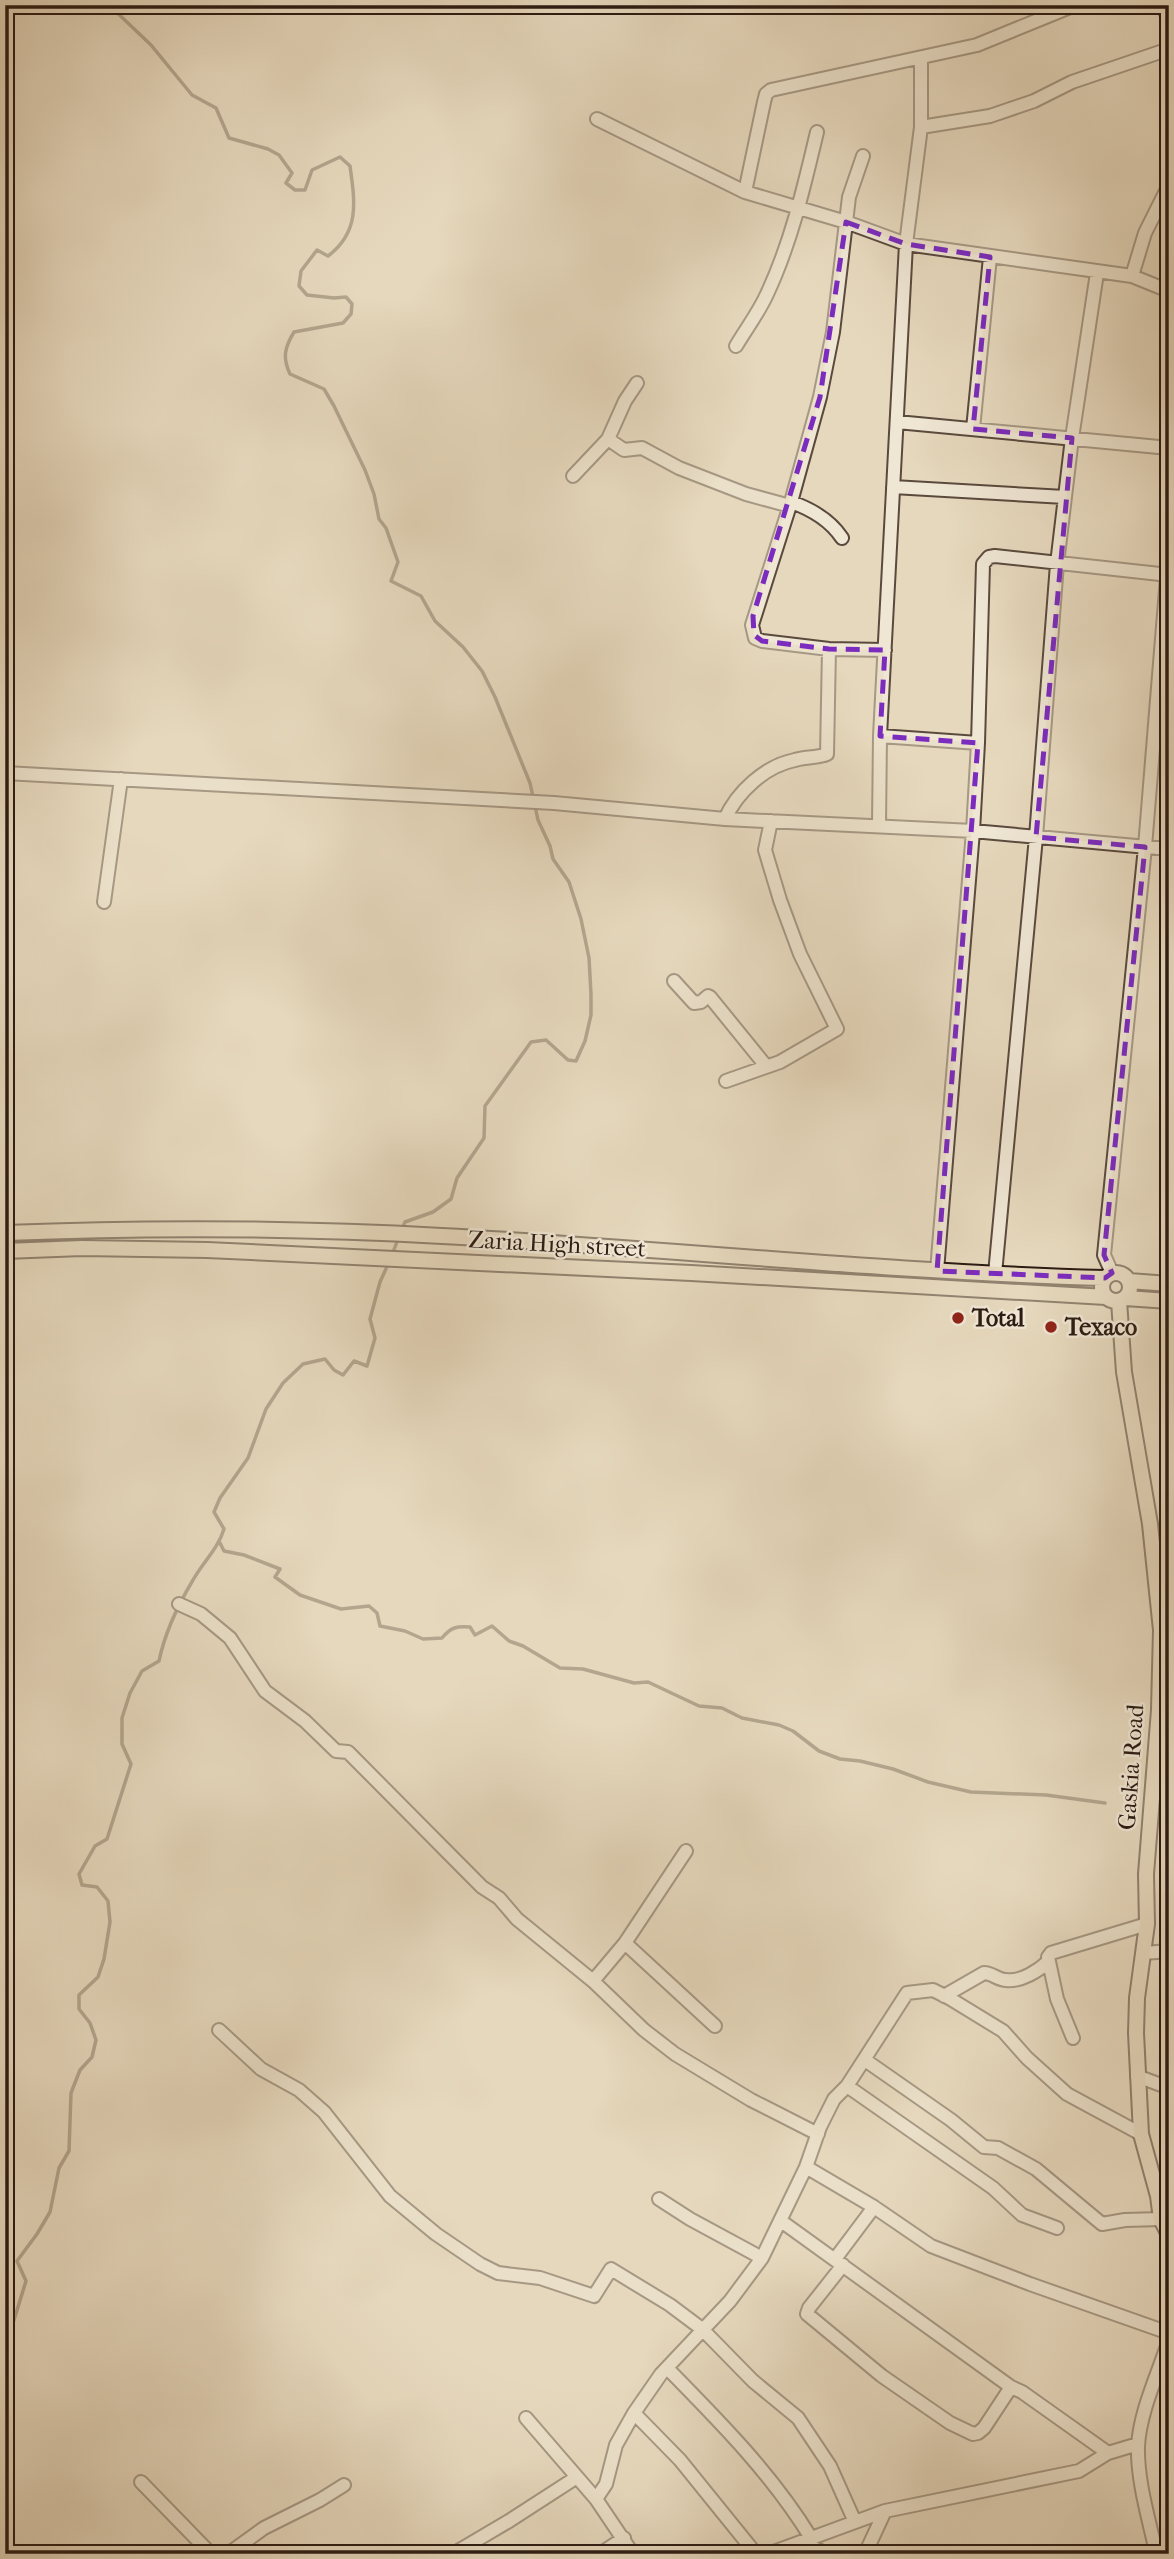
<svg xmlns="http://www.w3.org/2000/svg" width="1174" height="2559" font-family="'IM FELL French Canon',serif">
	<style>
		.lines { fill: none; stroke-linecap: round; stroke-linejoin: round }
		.stream { stroke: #766656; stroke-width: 3.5 }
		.minor-casing { stroke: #5a4a3e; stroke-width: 16 }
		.major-casing { stroke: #2c1b13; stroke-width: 18 }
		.minor { stroke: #efe6d4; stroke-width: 12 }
		.major { stroke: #e6d8bd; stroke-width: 14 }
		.marked { fill: none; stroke: #7b2cbf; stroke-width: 5; stroke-dasharray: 14 9; stroke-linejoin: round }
		.poi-dot { fill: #8f2418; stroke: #efe6d4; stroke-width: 2.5 }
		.labels { text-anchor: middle; stroke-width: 5; stroke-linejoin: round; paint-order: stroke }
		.street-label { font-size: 24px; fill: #2c1b13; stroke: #efe6d4 }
		.poi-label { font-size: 24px; font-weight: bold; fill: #2c1b13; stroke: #efe6d4; text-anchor: start }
	</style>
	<rect width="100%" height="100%" fill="#e6d8bd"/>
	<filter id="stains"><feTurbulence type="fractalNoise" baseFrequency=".00286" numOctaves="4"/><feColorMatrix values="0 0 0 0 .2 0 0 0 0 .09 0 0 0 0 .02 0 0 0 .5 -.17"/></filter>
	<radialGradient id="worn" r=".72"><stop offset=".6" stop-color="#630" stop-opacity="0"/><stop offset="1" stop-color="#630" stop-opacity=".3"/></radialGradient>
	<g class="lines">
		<!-- stream -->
		<path class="stream" d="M 109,5 L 151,45 L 192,95 L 216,108 L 229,138 L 268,149 L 279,155 L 292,173 L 286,183 L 295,190 L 305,190 L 312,170 L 340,157 L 350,166 C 355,202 360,232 328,256 L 317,250 L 301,271 L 299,286 L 307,295 L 334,298 L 346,297 L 352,304 L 351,314 L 343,323 L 294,332 C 285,347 282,357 290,374 L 324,389 L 334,406 L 365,470 L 374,494 L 379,519 L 386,528 L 398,562 L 391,581 L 421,596 L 435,621 L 463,647 L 482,671 L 495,697 L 530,783 L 538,820 L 550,846 L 553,859 L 569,882 L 581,919 L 589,958 L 591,994 L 591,1015 L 585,1041 L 576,1061 L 568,1060 L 546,1040 L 531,1042 L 485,1106 L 484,1138 L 457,1178 L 451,1199 L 433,1212 L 405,1222 L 402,1229
			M 392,1255 L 398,1239
			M 220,1543 L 224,1551 L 244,1555 L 280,1569 L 275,1577 L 300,1595 L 341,1609 L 369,1606 L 377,1613 L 380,1626 L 405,1631 L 423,1639 L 442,1638 C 451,1627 457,1626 470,1627 L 475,1635 L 492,1626 L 509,1641 L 523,1646 L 560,1668 L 583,1669 L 634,1683 L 648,1682 L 699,1706 L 722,1708 L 742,1718 L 779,1725 L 793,1731 L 819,1751 L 840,1759 L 860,1761 L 893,1769 L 928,1782 L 971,1792 L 1046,1795 L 1105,1803
			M 5,2349 L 26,2281 L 17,2261 L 37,2234 L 50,2212 L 59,2168 L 69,2151 L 71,2093 L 80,2070 L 92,2057 L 96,2040 L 90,2023 L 79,2009 L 79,1995 L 98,1977 L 104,1959 L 110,1922 L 108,1901 L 97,1887 L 82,1885 L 79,1874 L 95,1846 L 107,1839 L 131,1764 L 122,1744 L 122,1718 L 130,1693 L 142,1671 L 159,1661 C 165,1632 178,1605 193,1580 C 203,1562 218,1549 224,1529 L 214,1512 L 220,1498 L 248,1458 L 266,1409 L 283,1383 L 303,1364 L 325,1359 L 334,1370 L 343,1375 L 354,1361 L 367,1366 L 375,1338 L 370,1319 L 380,1282 L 389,1262"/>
		<!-- minor casing -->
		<g class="minor-casing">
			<path id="minor" d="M 1161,5 L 1169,18
				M 1169,72 L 1169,96
				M 597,119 L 745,192 L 846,222 L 906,244 L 1132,276 L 1169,291
				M 921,127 L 990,116 L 1034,101 L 1072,82 L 1169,49
				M 863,156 L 849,197 L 833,332 L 820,397 L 791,502 L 752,625 L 755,638 L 762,641 L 829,649 L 885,650
				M 745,192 L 764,102 L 766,94 L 771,90 L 977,45 L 1075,5
				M 1132,276 L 1145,233 L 1169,185
				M 736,346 C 746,329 759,312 767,294 C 791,243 804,187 817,132
				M 637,383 L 625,401 L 608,439 L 624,450 L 642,448 L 679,468 L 746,494 L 790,506
				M 897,422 L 1169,448
				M 973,429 L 990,257
				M 573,476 L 608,439
				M 893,487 L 1065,497
				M 791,502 C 811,509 830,520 842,538
				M 880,736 L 978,743
				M 5,773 L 554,803 L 725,819 L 973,831 L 1169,849
				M 725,819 C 737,792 765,766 795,760 C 805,757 817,758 827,754 L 829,649
				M 879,825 L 880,736 L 906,244 L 921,127 L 921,59
				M 104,902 L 121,779
				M 674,981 L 694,1003 L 701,1002 L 708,996 L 710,997 L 766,1066
				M 726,1081 L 780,1062 L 837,1029 L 800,954 L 780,900 L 765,850 L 771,821
				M 937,1271 L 973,831 L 978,743 L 983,564 L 989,557 L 995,556 L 1169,575
				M 1112,1273 L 1104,1255 L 1145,847 L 1169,553
				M 995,1274 L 1036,837 L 1057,564 L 1072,438 L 1097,273
				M 179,1604 L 201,1614 L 230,1638 L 265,1691 L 305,1721 L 336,1751 L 348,1752 L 482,1887 L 499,1898 L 517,1919 L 593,1981 L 644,2030 L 675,2054 L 751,2100 L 818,2134
				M 1158,1722 L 1169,1721
				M 625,1943 L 715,2026
				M 1144,1953 L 1169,1951
				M 593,1981 L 625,1943 L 686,1851
				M 944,1996 L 984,1973 C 992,1973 998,1980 1006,1980 C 1021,1982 1038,1971 1049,1961
				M 219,2030 L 261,2069 L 299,2090 L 324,2112 L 390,2196 L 436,2234 L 480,2264 L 498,2273 L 540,2278 L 594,2296 L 611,2269 L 670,2305 L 702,2329 L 753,2381 L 798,2418 L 830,2466 L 855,2522
				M 1073,2038 L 1057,1999 L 1048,1957 L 1051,1953 L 1147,1924
				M 865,2060 L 951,2120 L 984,2147 L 998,2148 L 1036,2169 L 1102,2224 L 1125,2220 L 1161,2219
				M 1137,2076 L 1169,2088
				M 847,2086 L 993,2188 L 1022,2215 L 1057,2228
				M 806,2167 L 874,2207 L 931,2246 L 1030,2284 L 1169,2333
				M 659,2199 L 690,2219 L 762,2258
				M 781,2221 L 1011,2387 L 1022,2392 L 1108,2453
				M 835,2259 L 874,2207
				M 843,2265 L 809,2308 L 807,2314 L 882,2376 L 950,2423 L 973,2434 L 978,2433 L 984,2428 L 1011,2387
				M 667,2368 C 719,2421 772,2474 811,2538
				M 634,2413 L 680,2460 L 756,2554
				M 526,2418 L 596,2499 L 633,2554
				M 141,2482 L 211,2554
				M 596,2499 L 606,2484 L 616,2445 L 634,2413 L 661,2374 L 730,2301 L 762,2258 L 806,2167 L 820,2127 L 834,2099 L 847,2086 L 907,1993 L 933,1990 L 949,1998 L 1003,2031 L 1027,2058 L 1067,2094 L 1141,2134
				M 801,2542 L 827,2554
				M 228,2554 L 264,2528 L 320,2500 L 344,2485
				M 453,2554 L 509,2521 L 577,2477
				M 600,2554 L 624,2538
				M 768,2554 L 885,2511 L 1079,2471 L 1108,2453 L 1138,2444
				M 865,2554 L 885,2511
				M 1152,2554 L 1154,2543 C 1147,2513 1137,2477 1138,2446 C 1140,2411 1158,2374 1169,2340"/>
		</g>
		<!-- major casing -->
		<g class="major-casing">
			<path id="major" d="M 5,1233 C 151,1227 297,1228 442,1236 C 663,1248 883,1272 1105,1278
				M 5,1251 L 82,1248 L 207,1250 L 691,1273 L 1106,1297
				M1102 1287a14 14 0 1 1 28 0a14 14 0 1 1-28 0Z
				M 1129,1281 L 1169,1284
				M 1125,1298 L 1169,1301
				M 1119,1301 L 1124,1372 L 1150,1524 L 1161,1630 L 1159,1710 L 1146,1874 L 1147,1924 L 1137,1998 L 1136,2033 L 1141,2134 L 1158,2196 L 1161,2219 L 1169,2235"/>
		</g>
		<!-- minor -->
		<use href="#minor" class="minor"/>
		<!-- major -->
		<use href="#major" class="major"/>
	</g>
	<!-- marked area -->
	<path d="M0 0H1174V2559H0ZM 846,222 L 906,244 L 990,257 L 973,429 L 1072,438 L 1036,837 L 1145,847 L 1104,1255 L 1112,1273 L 1105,1278 L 937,1271 L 978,743 L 880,736 L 885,650 L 829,649 L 762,641 L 754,635 L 753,616 L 820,397 Z" fill="#e6d8bd" fill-opacity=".55" fill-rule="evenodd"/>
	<path class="marked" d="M 846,222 L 906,244 L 990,257 L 973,429 L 1072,438 L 1036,837 L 1145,847 L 1104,1255 L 1112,1273 L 1105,1278 L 937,1271 L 978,743 L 880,736 L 885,650 L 829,649 L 762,641 L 754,635 L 753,616 L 820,397 Z"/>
	<!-- markers -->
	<g class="poi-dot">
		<circle cx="958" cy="1318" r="7"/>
		<circle cx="1051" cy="1327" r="7"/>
	</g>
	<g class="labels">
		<!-- street labels -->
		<g class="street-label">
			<text transform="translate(557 1244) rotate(3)" y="8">Zaria High street</text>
			<text transform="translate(1131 1767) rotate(-86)" y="8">Gaskia Road</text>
		</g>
		<!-- poi labels -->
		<g class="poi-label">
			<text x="972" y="1326">Total</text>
			<text x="1065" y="1335">Texaco</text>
		</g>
	</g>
	<!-- margin -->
	<rect width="1174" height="2559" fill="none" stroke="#e6d8bd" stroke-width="28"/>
	<rect x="7" y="7" width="1160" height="2545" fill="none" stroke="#2c1b13" stroke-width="3.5"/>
	<rect x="14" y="14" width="1146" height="2531" fill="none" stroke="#2c1b13" stroke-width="2"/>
	<rect width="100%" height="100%" filter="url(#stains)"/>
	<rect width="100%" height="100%" fill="url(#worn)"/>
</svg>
